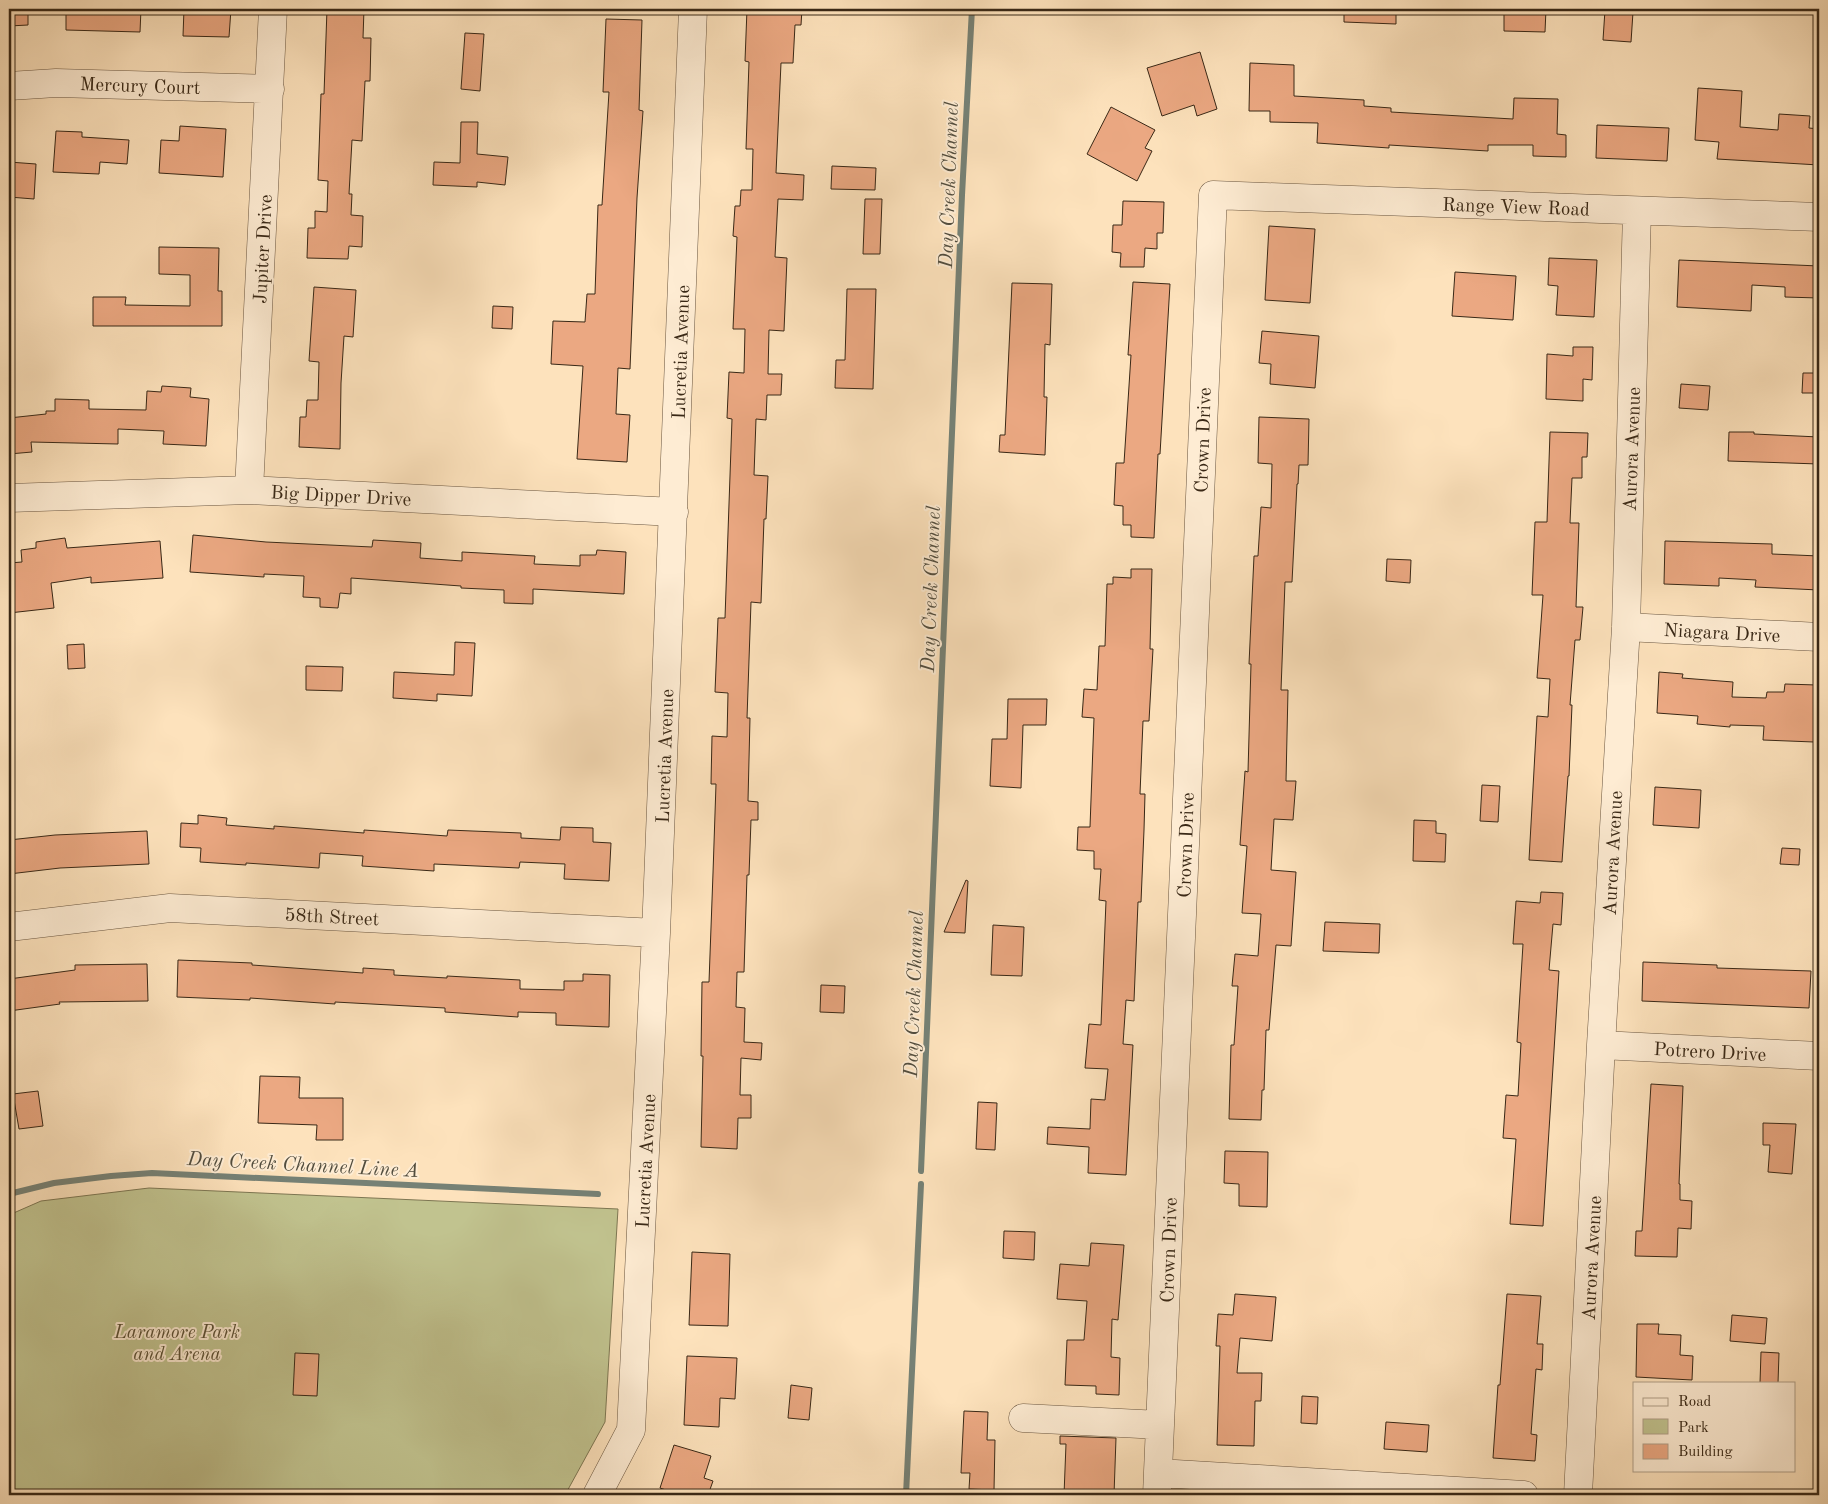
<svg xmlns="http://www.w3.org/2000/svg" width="1828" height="1504" font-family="'Old Standard TT',serif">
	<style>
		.green { fill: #c1c38f; stroke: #7d7652 }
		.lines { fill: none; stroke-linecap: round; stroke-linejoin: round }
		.stream { stroke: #768175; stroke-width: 6 }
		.building { fill: #eba882; stroke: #392816 }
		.minor-casing { stroke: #6a5640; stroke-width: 29 }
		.minor { stroke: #feecd3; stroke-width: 28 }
		.labels { text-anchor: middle; stroke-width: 4; stroke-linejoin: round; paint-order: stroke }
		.street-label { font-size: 19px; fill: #392816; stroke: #feecd3 }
		.park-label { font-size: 19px; font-style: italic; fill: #5b4f34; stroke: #feecd3 }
		.water-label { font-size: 20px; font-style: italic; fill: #524d3e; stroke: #feecd3 }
	</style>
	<rect width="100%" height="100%" fill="#fde2bc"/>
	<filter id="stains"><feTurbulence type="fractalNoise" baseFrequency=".004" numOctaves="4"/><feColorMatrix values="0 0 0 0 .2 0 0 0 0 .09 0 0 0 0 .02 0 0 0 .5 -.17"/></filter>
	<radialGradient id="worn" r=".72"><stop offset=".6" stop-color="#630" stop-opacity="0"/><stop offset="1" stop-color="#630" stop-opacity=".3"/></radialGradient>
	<!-- green -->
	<path class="green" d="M 149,1188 L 618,1209 L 605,1422 L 565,1495 L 180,1495 L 50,1490 L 9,1492 L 9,1215 L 41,1201 Z"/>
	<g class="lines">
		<!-- stream -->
		<path class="stream" d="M 921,1171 L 962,195 L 972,9
			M 9,1194 L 54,1183 L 111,1176 L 152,1173 L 598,1194
			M 906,1495 L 921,1184"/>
	</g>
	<!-- building -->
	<path class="building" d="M 9,9 L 28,9 L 28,25 L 9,26 Z
		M 66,9 L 141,9 L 140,32 L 66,30 Z
		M 184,9 L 231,9 L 229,37 L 183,36 Z
		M 327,9 L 364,9 L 363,38 L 371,38 L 370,81 L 365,81 L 362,141 L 352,140 L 349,194 L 352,194 L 351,215 L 363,216 L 362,247 L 349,246 L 348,259 L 307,258 L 308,228 L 315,228 L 315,211 L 327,212 L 328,181 L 318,180 L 321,94 L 324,94 Z
		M 747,9 L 802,9 L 801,25 L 795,25 L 793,63 L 781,63 L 776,173 L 804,175 L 803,200 L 778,199 L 775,257 L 787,258 L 784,331 L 769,330 L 768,374 L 782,374 L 781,395 L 767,395 L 766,420 L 756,419 L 754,475 L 768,476 L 766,519 L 764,519 L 761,603 L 751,602 L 747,718 L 750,718 L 748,801 L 758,802 L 758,820 L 751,820 L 749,875 L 747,875 L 744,972 L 737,972 L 736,1007 L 745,1008 L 744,1042 L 762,1043 L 761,1060 L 741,1058 L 740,1095 L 751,1095 L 751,1118 L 738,1118 L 737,1149 L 701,1147 L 703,1056 L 701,1056 L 702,982 L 709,982 L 713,873 L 716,784 L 711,784 L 712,736 L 727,737 L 728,693 L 715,692 L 718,618 L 725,618 L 732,419 L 727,418 L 729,372 L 744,373 L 745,329 L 733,329 L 737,237 L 733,236 L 735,206 L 740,206 L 741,190 L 752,190 L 753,149 L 746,149 L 749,62 L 745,61 Z
		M 1344,9 L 1396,9 L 1396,24 L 1344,22 Z
		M 1504,9 L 1546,9 L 1545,32 L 1504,31 Z
		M 1605,10 L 1633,12 L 1631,42 L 1603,40 Z
		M 606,19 L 642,20 L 639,110 L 643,111 L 637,198 L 630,369 L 618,368 L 616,414 L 630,415 L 627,462 L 577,459 L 583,366 L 551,364 L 553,321 L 585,322 L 587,294 L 595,294 L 598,205 L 602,205 L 609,92 L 603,92 Z
		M 465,33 L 484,34 L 480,91 L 461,89 Z
		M 1200,52 L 1217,109 L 1197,116 L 1194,105 L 1162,116 L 1147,68 Z
		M 1250,63 L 1294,65 L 1294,96 L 1364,100 L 1364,106 L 1391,108 L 1391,112 L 1513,119 L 1514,98 L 1558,99 L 1557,134 L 1566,135 L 1566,157 L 1533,156 L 1533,145 L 1488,145 L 1488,151 L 1389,145 L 1389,148 L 1317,143 L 1318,123 L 1270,122 L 1270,111 L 1249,111 Z
		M 1698,88 L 1742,91 L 1740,127 L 1778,130 L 1779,114 L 1810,116 L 1809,128 L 1819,129 L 1819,165 L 1717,159 L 1719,142 L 1695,140 Z
		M 1111,107 L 1155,130 L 1145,148 L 1152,151 L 1137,181 L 1087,154 Z
		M 461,122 L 478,122 L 477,154 L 508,157 L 505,185 L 477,182 L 477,187 L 433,185 L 434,162 L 460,163 Z
		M 1597,125 L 1669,128 L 1667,161 L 1596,158 Z
		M 180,126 L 226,129 L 223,177 L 159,173 L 161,140 L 179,141 Z
		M 56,131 L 82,132 L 82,137 L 129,140 L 127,164 L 100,162 L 99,174 L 53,172 Z
		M 9,162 L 36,164 L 34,199 L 9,197 Z
		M 832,166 L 876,168 L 875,190 L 831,189 Z
		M 865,199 L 882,199 L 880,254 L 863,254 Z
		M 1123,201 L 1164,202 L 1163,233 L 1157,233 L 1157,249 L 1145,248 L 1144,267 L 1120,267 L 1121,253 L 1112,252 L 1113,225 L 1122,225 Z
		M 1269,226 L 1315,229 L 1310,303 L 1265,300 Z
		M 159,247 L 219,248 L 218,291 L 222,291 L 222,326 L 93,326 L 93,297 L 126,297 L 125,305 L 190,306 L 190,275 L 159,274 Z
		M 1549,258 L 1597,260 L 1594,317 L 1556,315 L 1558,286 L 1548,285 Z
		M 1679,260 L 1819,266 L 1819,298 L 1785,297 L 1785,287 L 1752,285 L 1751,311 L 1677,307 Z
		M 1455,272 L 1516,276 L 1513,320 L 1452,316 Z
		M 1133,282 L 1170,284 L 1160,454 L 1158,454 L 1154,538 L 1131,537 L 1131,525 L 1123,525 L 1123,506 L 1114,505 L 1116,463 L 1124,463 L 1131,355 L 1128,355 Z
		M 1012,283 L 1052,284 L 1050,345 L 1045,344 L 1044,397 L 1047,397 L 1045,455 L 999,452 L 1000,435 L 1005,435 Z
		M 314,287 L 356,290 L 353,337 L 344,336 L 341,383 L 340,449 L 299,447 L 300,417 L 306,417 L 307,400 L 318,400 L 319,362 L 309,361 Z
		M 847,289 L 876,289 L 873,389 L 835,388 L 836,360 L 845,360 Z
		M 493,306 L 513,307 L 512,329 L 492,328 Z
		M 1262,331 L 1319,336 L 1315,388 L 1270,384 L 1271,364 L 1259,363 Z
		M 1573,347 L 1593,347 L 1592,380 L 1583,379 L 1583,401 L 1546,399 L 1547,354 L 1573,356 Z
		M 1803,373 L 1819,373 L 1819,393 L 1802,393 Z
		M 1681,384 L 1710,386 L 1708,410 L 1679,408 Z
		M 162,386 L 191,388 L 190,397 L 209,399 L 206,446 L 163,444 L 164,431 L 118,429 L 118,444 L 31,442 L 32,452 L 9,454 L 9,418 L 46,414 L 46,411 L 55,411 L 55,399 L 89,400 L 89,409 L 146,410 L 147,391 L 161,392 Z
		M 1259,417 L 1309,419 L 1308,465 L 1299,465 L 1298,484 L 1297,484 L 1292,582 L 1285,582 L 1281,690 L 1288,690 L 1286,781 L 1296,781 L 1293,820 L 1274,819 L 1271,870 L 1296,872 L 1291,946 L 1276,945 L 1269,1030 L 1266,1030 L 1264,1090 L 1262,1090 L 1261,1120 L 1229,1119 L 1231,1045 L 1234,1045 L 1238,986 L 1232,986 L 1235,954 L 1258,956 L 1261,914 L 1242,913 L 1247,846 L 1240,845 L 1245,771 L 1248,772 L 1251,664 L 1249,664 L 1254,556 L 1258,556 L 1261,507 L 1271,508 L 1272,464 L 1258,463 Z
		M 1550,432 L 1588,433 L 1587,457 L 1582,457 L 1582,478 L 1572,478 L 1570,523 L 1579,523 L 1576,607 L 1583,607 L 1580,640 L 1575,640 L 1570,705 L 1572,705 L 1569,776 L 1568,776 L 1562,862 L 1529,860 L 1537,716 L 1548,717 L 1550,679 L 1537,678 L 1543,595 L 1532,595 L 1535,522 L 1547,522 Z
		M 1729,432 L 1754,432 L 1754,434 L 1819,437 L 1819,464 L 1728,461 Z
		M 193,535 L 266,542 L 372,547 L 373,540 L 421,543 L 420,558 L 462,561 L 462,552 L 535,556 L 534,564 L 580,566 L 580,555 L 596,555 L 597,550 L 626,552 L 624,594 L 533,589 L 533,604 L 504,603 L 504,590 L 461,588 L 461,586 L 351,578 L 351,594 L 340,593 L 338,608 L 320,607 L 320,598 L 303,597 L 304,576 L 264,574 L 264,577 L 190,572 Z
		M 65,538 L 67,548 L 160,541 L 163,578 L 91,583 L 91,577 L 51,583 L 54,608 L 9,613 L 9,563 L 22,562 L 21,550 L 36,548 L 36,542 Z
		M 1665,541 L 1772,544 L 1772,554 L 1819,556 L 1819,590 L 1755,587 L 1756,580 L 1719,578 L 1719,586 L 1664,584 Z
		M 1387,559 L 1411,560 L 1410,583 L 1386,581 Z
		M 1131,569 L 1152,569 L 1150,649 L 1153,649 L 1149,721 L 1143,721 L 1140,794 L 1145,794 L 1144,830 L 1141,902 L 1138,902 L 1134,1001 L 1126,1000 L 1123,1044 L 1133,1045 L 1126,1175 L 1088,1173 L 1089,1147 L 1047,1144 L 1048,1127 L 1090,1129 L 1091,1099 L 1105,1100 L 1108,1069 L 1085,1068 L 1089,1024 L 1101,1025 L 1106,901 L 1099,900 L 1101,869 L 1094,869 L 1094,851 L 1077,850 L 1078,827 L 1090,827 L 1094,718 L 1082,717 L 1084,689 L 1097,690 L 1099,646 L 1105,646 L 1107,584 L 1113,584 L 1113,577 L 1131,578 Z
		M 455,642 L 475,643 L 472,696 L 437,694 L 437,701 L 393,698 L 394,672 L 454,675 Z
		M 84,644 L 85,668 L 68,669 L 67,645 Z
		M 306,666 L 343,667 L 342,691 L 306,690 Z
		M 1659,672 L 1683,674 L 1682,678 L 1733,682 L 1732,697 L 1766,698 L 1767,692 L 1784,692 L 1785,684 L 1817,685 L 1814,742 L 1763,740 L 1764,726 L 1730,725 L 1730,727 L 1697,724 L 1698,716 L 1657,713 Z
		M 1008,699 L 1047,699 L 1046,725 L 1023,725 L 1021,788 L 990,786 L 992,739 L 1007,739 Z
		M 1482,785 L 1500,786 L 1498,822 L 1480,821 Z
		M 1655,787 L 1701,790 L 1699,828 L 1653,825 Z
		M 198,815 L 227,818 L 226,825 L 274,829 L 274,826 L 364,833 L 364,830 L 447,836 L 448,830 L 521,833 L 521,838 L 560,840 L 561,827 L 593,828 L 593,842 L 611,843 L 609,881 L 564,879 L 565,864 L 520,862 L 519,868 L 434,864 L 434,871 L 362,866 L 363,856 L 320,853 L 319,868 L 246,863 L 246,865 L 200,862 L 201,848 L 180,847 L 181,823 L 198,824 Z
		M 1414,820 L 1436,821 L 1436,833 L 1446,834 L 1445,862 L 1413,861 Z
		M 147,831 L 149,864 L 60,868 L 9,874 L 9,840 L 55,835 Z
		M 1782,848 L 1800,849 L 1799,865 L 1780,864 Z
		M 966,880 L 968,881 L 965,933 L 944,932 Z
		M 1541,892 L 1563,893 L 1561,925 L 1553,924 L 1549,970 L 1559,971 L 1543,1226 L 1510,1224 L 1516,1139 L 1503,1138 L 1506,1095 L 1518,1096 L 1521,1043 L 1517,1042 L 1523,944 L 1513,944 L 1516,901 L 1540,903 Z
		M 1325,922 L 1380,924 L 1379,953 L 1323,951 Z
		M 993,925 L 1024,927 L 1022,976 L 991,975 Z
		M 178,960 L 252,963 L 252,965 L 363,973 L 363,968 L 394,970 L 394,975 L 447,978 L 447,976 L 520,980 L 520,989 L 564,990 L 564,981 L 583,981 L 583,974 L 610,975 L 609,1027 L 556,1025 L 556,1013 L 518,1012 L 518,1017 L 445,1012 L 445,1008 L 335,1002 L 335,1004 L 250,998 L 250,1000 L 177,997 Z
		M 1643,962 L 1717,965 L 1717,968 L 1811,971 L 1809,1008 L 1642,1001 Z
		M 147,964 L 148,1001 L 59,1002 L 60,1004 L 9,1011 L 9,979 L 75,970 L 75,965 Z
		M 821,985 L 845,986 L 844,1013 L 820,1012 Z
		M 260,1076 L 300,1077 L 299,1098 L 343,1098 L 343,1140 L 316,1140 L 317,1125 L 258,1123 Z
		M 1651,1084 L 1683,1086 L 1679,1184 L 1680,1184 L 1680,1200 L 1692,1201 L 1691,1229 L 1678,1228 L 1677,1257 L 1635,1256 L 1636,1231 L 1642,1231 Z
		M 38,1091 L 43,1126 L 19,1129 L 13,1094 Z
		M 978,1102 L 997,1103 L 995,1150 L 976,1149 Z
		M 1763,1123 L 1796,1124 L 1792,1174 L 1768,1172 L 1770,1145 L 1763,1145 Z
		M 1225,1151 L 1268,1152 L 1267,1207 L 1239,1206 L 1239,1184 L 1224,1183 Z
		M 1004,1231 L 1035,1232 L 1034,1260 L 1003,1258 Z
		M 1091,1243 L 1124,1245 L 1118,1320 L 1112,1319 L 1111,1357 L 1120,1358 L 1119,1395 L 1096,1394 L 1096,1386 L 1065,1385 L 1067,1340 L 1084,1340 L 1087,1301 L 1057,1299 L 1060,1264 L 1089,1266 Z
		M 692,1252 L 730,1254 L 728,1326 L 689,1325 Z
		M 1235,1294 L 1276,1297 L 1272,1341 L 1240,1338 L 1237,1373 L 1262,1373 L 1261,1401 L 1255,1401 L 1254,1446 L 1217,1445 L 1220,1346 L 1216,1346 L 1218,1314 L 1233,1315 Z
		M 1507,1294 L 1541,1296 L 1537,1344 L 1543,1344 L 1542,1370 L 1536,1369 L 1531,1434 L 1537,1435 L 1535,1461 L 1493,1458 L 1498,1385 L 1500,1385 Z
		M 1732,1315 L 1767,1318 L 1765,1344 L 1730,1341 Z
		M 1637,1324 L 1659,1324 L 1658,1334 L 1681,1335 L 1680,1355 L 1693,1356 L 1692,1380 L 1636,1377 Z
		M 1761,1352 L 1779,1353 L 1778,1383 L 1760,1383 Z
		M 295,1353 L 319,1354 L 317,1396 L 293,1395 Z
		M 687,1356 L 737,1358 L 735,1399 L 720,1398 L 719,1427 L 684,1425 Z
		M 791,1385 L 812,1388 L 809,1420 L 788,1418 Z
		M 1302,1396 L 1318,1397 L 1317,1424 L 1301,1423 Z
		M 964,1411 L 988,1412 L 987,1440 L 995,1440 L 994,1490 L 969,1489 L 970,1473 L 961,1473 Z
		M 1386,1422 L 1429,1425 L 1427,1452 L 1384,1449 Z
		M 1060,1436 L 1116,1438 L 1114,1495 L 1064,1495 L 1066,1444 L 1060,1444 Z
		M 674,1445 L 711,1456 L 704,1478 L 713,1481 L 708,1495 L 671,1495 L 672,1492 L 660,1488 Z"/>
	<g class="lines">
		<!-- minor casing -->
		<g class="minor-casing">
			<path id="minor" d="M 9,86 L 56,83 L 270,89
				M 249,490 L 273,9
				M 9,498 L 249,490 L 674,512
				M 1626,627 L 1819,637
				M 9,927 L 170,908 L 656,933
				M 1601,1045 L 1819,1056
				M 1023,1418 L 1160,1425
				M 1158,1473 L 1524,1495
				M 597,1495 L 631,1430 L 656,933 L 693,9
				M 1157,1495 L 1213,195 L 1819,217
				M 1578,1495 L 1601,1045 L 1626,627 L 1637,211"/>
		</g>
		<!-- minor -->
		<use href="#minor" class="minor"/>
	</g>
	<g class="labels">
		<!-- street labels -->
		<g class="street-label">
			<text transform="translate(140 85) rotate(2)" y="7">Mercury Court</text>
			<text transform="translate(1516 206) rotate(2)" y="7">Range View Road</text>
			<text transform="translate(262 249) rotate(-87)" y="7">Jupiter Drive</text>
			<text transform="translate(680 352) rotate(-88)" y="7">Lucretia Avenue</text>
			<text transform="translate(1202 440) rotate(-88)" y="7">Crown Drive</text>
			<text transform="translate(1631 449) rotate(-88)" y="7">Aurora Avenue</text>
			<text transform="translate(341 495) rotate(3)" y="7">Big Dipper Drive</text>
			<text transform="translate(1722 632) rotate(3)" y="7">Niagara Drive</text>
			<text transform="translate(664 756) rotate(-88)" y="7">Lucretia Avenue</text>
			<text transform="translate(1185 845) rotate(-88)" y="7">Crown Drive</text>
			<text transform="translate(1612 853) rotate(-87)" y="7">Aurora Avenue</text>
			<text transform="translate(332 916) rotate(3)" y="7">58th Street</text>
			<text transform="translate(1710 1051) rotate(3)" y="7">Potrero Drive</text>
			<text transform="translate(645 1161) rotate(-87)" y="7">Lucretia Avenue</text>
			<text transform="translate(1168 1250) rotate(-88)" y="7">Crown Drive</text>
			<text transform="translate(1591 1258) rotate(-87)" y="7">Aurora Avenue</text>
		</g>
		<!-- park labels -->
		<g class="park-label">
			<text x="177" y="1338">Laramore Park<tspan x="177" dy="22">and Arena</tspan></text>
		</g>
		<!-- water labels -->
		<g class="water-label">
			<text transform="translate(948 185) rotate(-88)" y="7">Day Creek Channel</text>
			<text transform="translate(930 589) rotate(-88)" y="7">Day Creek Channel</text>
			<text transform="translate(913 994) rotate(-88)" y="7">Day Creek Channel</text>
			<text transform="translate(303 1164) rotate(3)" y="7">Day Creek Channel Line A</text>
		</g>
	</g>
	<!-- margin -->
	<rect width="1828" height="1504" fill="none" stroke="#fde2bc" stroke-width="30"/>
	<rect x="10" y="10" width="1808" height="1484" fill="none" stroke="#392816" stroke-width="2.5"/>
	<rect x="15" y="15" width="1798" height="1474" fill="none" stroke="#392816"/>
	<!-- legend -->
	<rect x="1633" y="1382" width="162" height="90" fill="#feecd3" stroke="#af9e87"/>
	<rect x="1643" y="1398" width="25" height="8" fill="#feecd3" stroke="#af9e87"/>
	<text x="1678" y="1406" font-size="15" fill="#392816">Road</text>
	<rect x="1643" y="1419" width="25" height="15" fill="#c1c38f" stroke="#af9e87"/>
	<text x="1678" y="1432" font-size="15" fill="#392816">Park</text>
	<rect x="1643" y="1444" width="25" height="15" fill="#eba882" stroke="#af9e87"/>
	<text x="1678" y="1456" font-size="15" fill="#392816">Building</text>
	<rect width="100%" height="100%" filter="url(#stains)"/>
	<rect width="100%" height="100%" fill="url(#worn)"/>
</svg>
